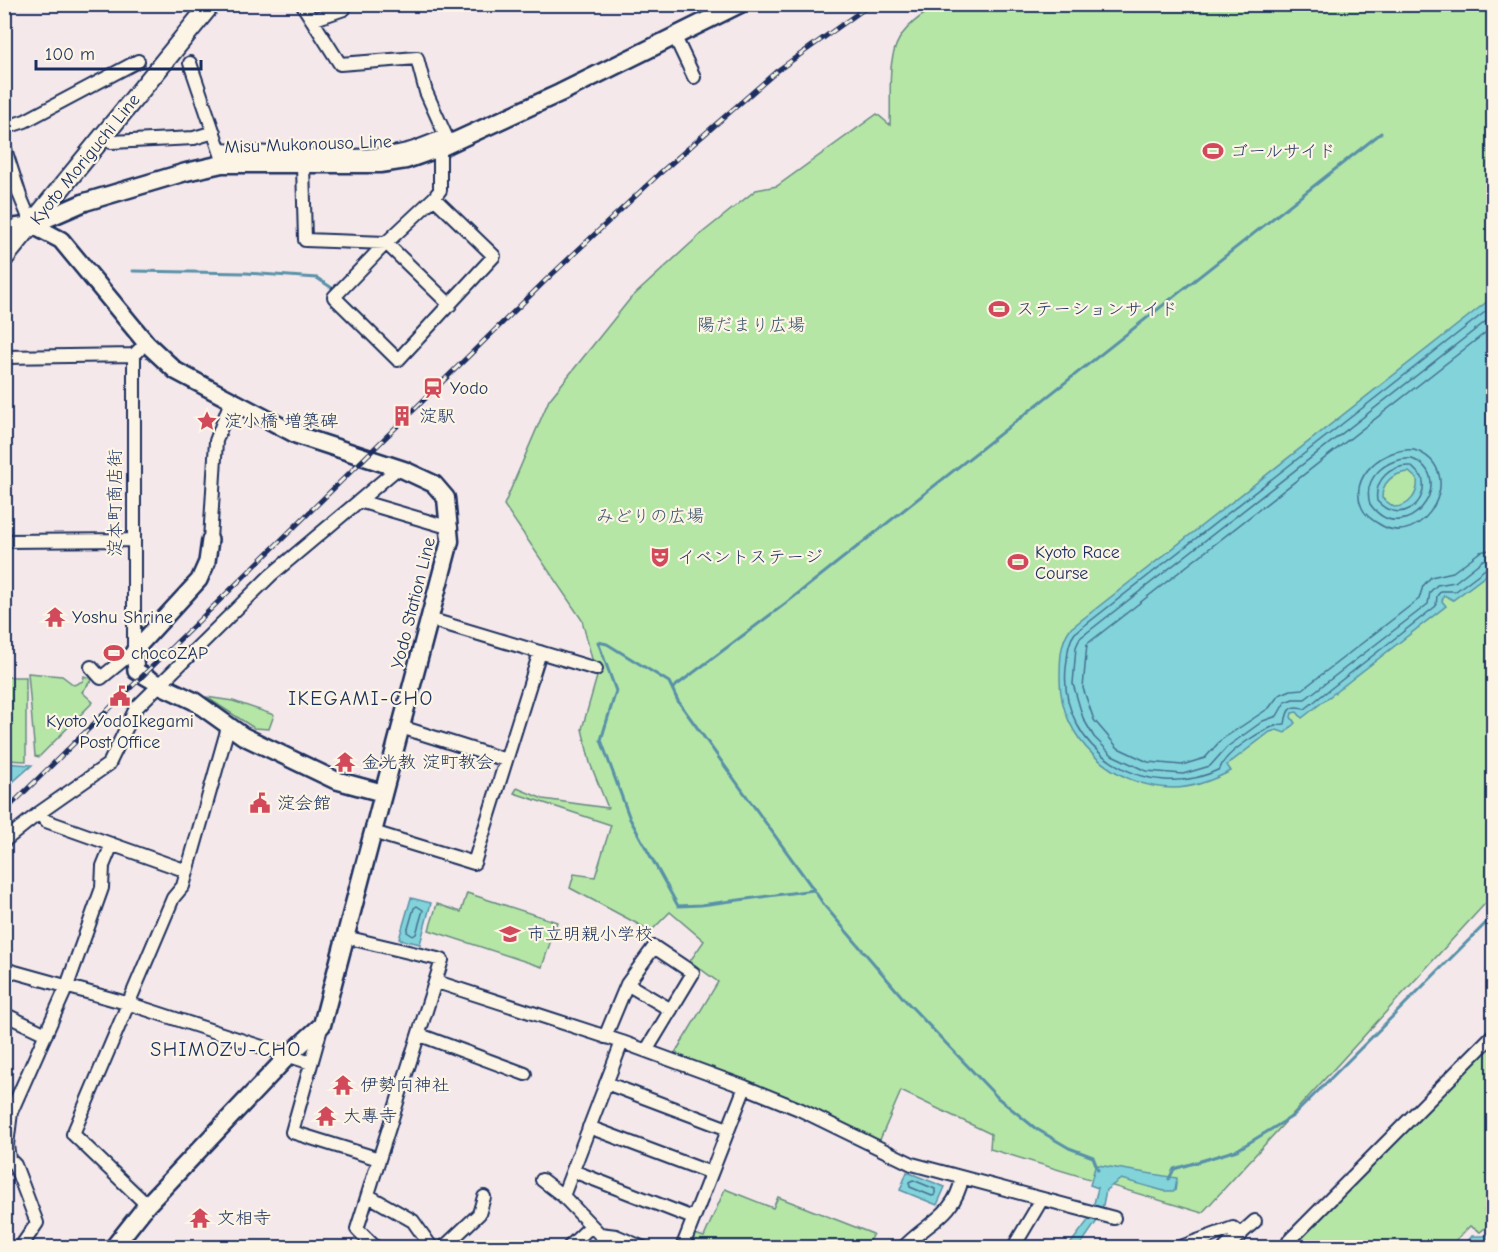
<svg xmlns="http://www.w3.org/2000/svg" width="1498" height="1252" font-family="'Comic Neue','Klee One',sans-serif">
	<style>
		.green { fill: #b5e6a6; stroke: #688a82; stroke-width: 1.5 }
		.water { fill: #82d3da; stroke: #5991a8; stroke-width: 1.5; fill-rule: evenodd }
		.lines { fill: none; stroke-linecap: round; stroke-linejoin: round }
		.shore { stroke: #447190; stroke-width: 1.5 }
		.stream { stroke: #5991a8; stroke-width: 3 }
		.minor-casing { stroke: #1b2f5e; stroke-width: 16 }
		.tertiary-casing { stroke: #1b2f5e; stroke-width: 20 }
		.secondary-casing { stroke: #1b2f5e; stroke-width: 21 }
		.primary-casing { stroke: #1b2f5e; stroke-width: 22 }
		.minor { stroke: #fcf5e5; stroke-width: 12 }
		.tertiary { stroke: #fcf5e5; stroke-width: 15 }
		.secondary { stroke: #fcf5e5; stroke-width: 16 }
		.primary { stroke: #fcf5e5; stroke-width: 18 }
		.rail-casing { stroke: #1b2f5e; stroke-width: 5 }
		.rail { stroke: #fcf5e5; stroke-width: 3; stroke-dasharray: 9; stroke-linecap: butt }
		.labels { text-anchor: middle; stroke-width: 4.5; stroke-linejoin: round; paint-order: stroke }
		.street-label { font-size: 18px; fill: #1b2f5e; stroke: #fcf5e5 }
		.poi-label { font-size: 18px; fill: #1b2f5e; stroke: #fcf5e5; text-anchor: start }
		.park-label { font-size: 18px; fill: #3a546c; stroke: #fcf5e5 }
		.neighbourhood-label { font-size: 20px; letter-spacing: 1.5px; fill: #1b2f5e; stroke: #fcf5e5 }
	</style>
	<rect width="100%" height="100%" fill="#f5e8eb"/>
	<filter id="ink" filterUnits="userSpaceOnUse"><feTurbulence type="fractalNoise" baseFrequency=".0167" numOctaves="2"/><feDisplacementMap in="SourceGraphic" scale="12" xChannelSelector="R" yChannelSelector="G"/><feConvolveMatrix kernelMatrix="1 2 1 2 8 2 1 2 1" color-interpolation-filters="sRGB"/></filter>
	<g filter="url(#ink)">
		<!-- green -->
		<path class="green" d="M 942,4 L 1493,5 L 1493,895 L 1202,1213 L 990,1149 L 991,1134 L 901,1091 L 879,1142 L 675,1053 L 718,982 L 690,961 L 704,941 L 670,912 L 651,931 L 570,888 L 574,874 L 595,877 L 611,825 L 514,793 L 517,788 L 543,799 L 608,808 L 590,763 L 582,729 L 600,666 L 593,663 L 582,620 L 504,505 L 549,400 L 630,299 L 702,233 L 756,190 L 777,186 L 877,114 L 890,125 C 892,65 880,34 942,4 Z
			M 28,673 L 62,676 L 74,685 L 83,681 L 84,676 L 92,679 L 82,692 L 93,702 L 39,757 L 35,756 Z
			M 4,677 L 26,677 L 26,761 L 5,760 Z
			M 206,697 L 233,701 L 274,715 L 269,729 L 254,728 Z
			M 467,893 L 557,922 L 542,967 L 429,930 L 437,904 L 461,912 Z
			M 1493,1034 L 1493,1201 L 1485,1210 L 1490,1224 L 1480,1232 L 1470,1226 L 1449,1247 L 1296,1248 L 1289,1241 Z
			M 725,1189 L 773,1208 L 778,1197 L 873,1234 L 868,1243 L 878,1247 L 690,1247 L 695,1234 L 704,1237 Z"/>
		<!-- water -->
		<path class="water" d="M 1493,297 L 1493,570 L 1453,600 L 1444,595 L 1442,601 L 1446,606 L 1302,718 L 1297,712 L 1292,713 L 1291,717 L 1295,723 L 1285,733 L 1277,730 L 1270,732 L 1227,765 L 1231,771 C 1213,780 1194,788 1174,788 C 1114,788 1059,739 1060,678 C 1060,662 1060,642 1070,629 ZM 1409,472 L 1417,479 C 1419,494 1409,507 1394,507 L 1382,498 C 1382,482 1393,473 1409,472 Z
			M 4,763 L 5,763 L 32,765 L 5,789 Z
			M 411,898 L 431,903 L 420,944 L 399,939 Z
			M 1098,1165 L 1177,1178 L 1175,1191 L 1164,1191 L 1121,1179 L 1106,1190 L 1102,1210 L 1093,1207 L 1098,1188 L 1090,1185 L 1095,1167 Z
			M 907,1172 L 945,1187 L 937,1205 L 900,1190 Z
			M 1089,1219 L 1097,1221 L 1079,1247 L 1068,1247 Z
			M 1493,1232 L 1493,1247 L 1463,1247 L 1472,1236 L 1484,1236 Z"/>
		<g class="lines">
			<!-- shore -->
			<path class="shore" d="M 1494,305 L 1075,633 C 1067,643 1068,656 1066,668 C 1058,751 1149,805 1220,769 C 1224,753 1268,724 1285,724 C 1287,711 1289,703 1305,709 L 1320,697 L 1436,606 L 1437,596 L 1441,591 L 1456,591 L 1488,567 L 1494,565
				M 1494,315 L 1080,638 L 1076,647 L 1073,684 L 1083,718 L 1094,737 L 1112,755 L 1146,771 L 1183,774 L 1210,766 L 1227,747 L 1263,721 L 1277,716 L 1285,702 L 1293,699 L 1305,699 L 1428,604 L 1430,592 L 1437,585 L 1455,582 L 1483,560 L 1494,558
				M 1494,326 L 1087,644 L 1083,688 L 1094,720 L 1118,748 L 1148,762 L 1182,765 L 1205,758 L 1221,740 L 1269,708 L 1279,695 L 1291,690 L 1303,689 L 1419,599 L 1423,586 L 1431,577 L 1453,572 L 1480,552 L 1494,549
				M 1414,450 C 1471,469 1423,553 1379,524 C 1372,520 1365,515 1362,508 C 1347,476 1385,447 1414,450 Z
				M 1412,459 C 1461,478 1404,553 1370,504 C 1362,478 1387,457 1412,459 Z
				M 1411,466 L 1422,477 C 1430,505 1398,525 1377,501 C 1374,480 1390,465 1411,466 Z
				M 417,906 L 423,910 L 416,934 L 413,936 L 407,932 L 414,908 Z
				M 913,1180 L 935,1189 L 935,1195 L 932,1196 L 910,1187 L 909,1182 Z"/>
			<!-- stream -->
			<path class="stream" d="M 133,271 L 246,273 L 317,278 L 332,288
				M 673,688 L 786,603 L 1381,133
				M 814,890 L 701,905 L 678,906 L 630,819 L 601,740 L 616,691 L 598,642 L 607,644 L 669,682 L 678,701 L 814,890 L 824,905 L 904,999 L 998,1098 L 1035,1128 L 1069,1148 L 1093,1157 L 1098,1170
				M 1169,1179 L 1174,1169 L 1237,1150 L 1293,1116 L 1494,915"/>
			<!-- minor casing -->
			<g class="minor-casing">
				<path id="minor" d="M 302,4 L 340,64 L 417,58 L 426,92 L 449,143
					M 312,20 L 344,9 L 345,4
					M 675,37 L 694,77
					M 190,63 L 222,157
					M 4,128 L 25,121 L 138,61
					M 111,142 L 194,138 L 214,132
					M 4,146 L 20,196 L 32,225
					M 221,150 C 274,152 362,163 411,149 C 423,145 434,140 446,136
					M 303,165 L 305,240 L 386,243 L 450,305
					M 434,198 L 494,256 L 398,360 L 334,297 L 386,243 Z
					M 434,198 L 440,190 L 440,148
					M 4,357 L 134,355 L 139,350
					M 359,501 L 398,468
					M 210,540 L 216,441 L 231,401
					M 4,541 L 133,540
					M 429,619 L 596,669
					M 91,667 L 101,678 L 134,651 L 134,355
					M 401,727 L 506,760
					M 39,813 L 46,821 L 187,871
					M 373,832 L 474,863 L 540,652
					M 4,841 L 39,813 L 109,764 L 136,708 L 271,575 L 359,501 L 451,528
					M 345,937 L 442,960 L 357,1229 L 376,1248
					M 4,969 L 130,1004 L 311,1063
					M 437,982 L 622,1042 L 745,1087 L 799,1109 L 912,1164 L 1114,1218
					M 627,984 L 671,1010
					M 4,1014 L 46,1034
					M 322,1025 L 292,1132 L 379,1159
					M 420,1035 L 525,1074
					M 605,1037 L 627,984 L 654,947 L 693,973 L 646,1051
					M 606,1083 L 728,1129
					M 589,1127 L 711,1173
					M 573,1171 L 693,1218
					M 542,1180 L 563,1196 L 613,1248
					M 369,1196 L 413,1221 L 432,1248
					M 563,1196 L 622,1042
					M 147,1205 L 73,1134 L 173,898 L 183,886 L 229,724
					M 600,1234 L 616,1236 L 644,1248
					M 20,1248 L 37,1223 L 15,1165 L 9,1159 L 7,1145 L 11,1112 L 67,986 L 102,888 L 103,866 L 112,844
					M 443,1248 L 479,1214 L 484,1197
					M 568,1248 L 591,1226
					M 682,1248 L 745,1087
					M 903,1248 C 927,1222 955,1216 962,1178
					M 1013,1248 L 1042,1199
					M 1178,1248 L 1233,1228 L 1241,1235
					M 1225,1248 L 1255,1221
					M 1296,1248 L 1289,1241 L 1494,1034"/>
			</g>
			<!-- tertiary casing -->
			<g class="tertiary-casing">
				<path id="tertiary" d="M 160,685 L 136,671 L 134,651 L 199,580 L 207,562 L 210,540"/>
			</g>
			<!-- secondary casing -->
			<g class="secondary-casing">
				<path id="secondary" d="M 32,225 L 61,240 L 147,344 L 176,371 L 297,435 L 404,470 L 434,484 L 446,498 L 450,541 L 322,1025 L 288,1056 L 147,1205 L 113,1248
					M 4,229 L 32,225 L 85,202 L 186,172 L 222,164 L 380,164 L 406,160 L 440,148 L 560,93 L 740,4
					M 160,685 L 194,701 L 243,736 L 335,780 L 383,793"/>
			</g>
			<!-- primary casing -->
			<g class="primary-casing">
				<path id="primary" d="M 4,258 L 211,4"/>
			</g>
			<!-- minor -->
			<use href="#minor" class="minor"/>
			<!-- tertiary -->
			<use href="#tertiary" class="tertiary"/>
			<!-- secondary -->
			<use href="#secondary" class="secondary"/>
			<!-- primary -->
			<use href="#primary" class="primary"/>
			<!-- rail casing -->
			<g class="rail-casing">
				<path id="rail" d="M 4,812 L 546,280 L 659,174 L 777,71 L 871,4"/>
			</g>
			<!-- rail -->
			<use href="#rail" class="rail"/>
		</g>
	</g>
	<!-- icons -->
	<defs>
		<g id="stadium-bare" transform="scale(1.62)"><path d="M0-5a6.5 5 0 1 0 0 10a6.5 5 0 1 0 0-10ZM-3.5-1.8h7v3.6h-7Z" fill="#d1495b" stroke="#fcf5e5" stroke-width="2.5" paint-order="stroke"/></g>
		<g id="station-bare" transform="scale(1.62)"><path d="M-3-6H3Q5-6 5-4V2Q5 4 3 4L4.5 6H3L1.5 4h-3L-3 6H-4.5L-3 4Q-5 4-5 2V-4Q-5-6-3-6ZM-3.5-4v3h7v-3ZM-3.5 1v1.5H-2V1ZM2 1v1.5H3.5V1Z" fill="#d1495b" stroke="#fcf5e5" stroke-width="2.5" paint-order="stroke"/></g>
		<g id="building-bare" transform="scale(1.62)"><path d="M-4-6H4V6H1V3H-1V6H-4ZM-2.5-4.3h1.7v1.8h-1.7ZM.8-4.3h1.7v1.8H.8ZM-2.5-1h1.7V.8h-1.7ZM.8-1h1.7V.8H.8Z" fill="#d1495b" stroke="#fcf5e5" stroke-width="2.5" paint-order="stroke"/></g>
		<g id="sight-bare" transform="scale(1.62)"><path d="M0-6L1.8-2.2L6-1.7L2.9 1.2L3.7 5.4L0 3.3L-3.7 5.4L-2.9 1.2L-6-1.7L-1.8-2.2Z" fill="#d1495b" stroke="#fcf5e5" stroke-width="2.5" paint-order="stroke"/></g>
		<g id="theatre-bare" transform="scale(1.62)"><path d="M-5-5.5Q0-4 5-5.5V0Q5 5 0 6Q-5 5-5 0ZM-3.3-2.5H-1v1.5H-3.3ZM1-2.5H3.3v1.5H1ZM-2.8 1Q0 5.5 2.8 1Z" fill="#d1495b" stroke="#fcf5e5" stroke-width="2.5" paint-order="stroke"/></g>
		<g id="temple-bare" transform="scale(1.62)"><path d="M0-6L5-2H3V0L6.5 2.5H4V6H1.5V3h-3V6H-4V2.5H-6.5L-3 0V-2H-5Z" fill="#d1495b" stroke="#fcf5e5" stroke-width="2.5" paint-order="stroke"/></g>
		<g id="civic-bare" transform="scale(1.62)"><path d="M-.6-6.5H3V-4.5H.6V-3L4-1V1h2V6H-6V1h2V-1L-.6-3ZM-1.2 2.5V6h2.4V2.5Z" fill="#d1495b" stroke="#fcf5e5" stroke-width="2.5" paint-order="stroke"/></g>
		<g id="school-bare" transform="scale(1.62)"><path d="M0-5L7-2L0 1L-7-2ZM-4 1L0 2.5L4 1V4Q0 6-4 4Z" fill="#d1495b" stroke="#fcf5e5" stroke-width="2.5" paint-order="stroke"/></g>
	</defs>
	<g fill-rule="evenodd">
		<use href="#stadium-bare" x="1213" y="151"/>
		<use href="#stadium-bare" x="999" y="309"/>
		<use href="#station-bare" x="433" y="388"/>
		<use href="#building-bare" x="402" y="416"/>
		<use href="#sight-bare" x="207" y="421"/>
		<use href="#theatre-bare" x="660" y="557"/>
		<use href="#stadium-bare" x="1018" y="562"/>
		<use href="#temple-bare" x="55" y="617"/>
		<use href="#stadium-bare" x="114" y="653"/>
		<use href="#civic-bare" x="120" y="696"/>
		<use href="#temple-bare" x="345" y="762"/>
		<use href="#civic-bare" x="260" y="803"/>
		<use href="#school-bare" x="510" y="934"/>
		<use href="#temple-bare" x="343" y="1085"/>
		<use href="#temple-bare" x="326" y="1116"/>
		<use href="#temple-bare" x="200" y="1218"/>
	</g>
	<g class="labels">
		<!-- street labels -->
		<g class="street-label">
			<text transform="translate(308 144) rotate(-2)" y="6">Misu Mukonouso Line</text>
			<text transform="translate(85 159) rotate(-51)" y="6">Kyoto Moriguchi Line</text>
			<text transform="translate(115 503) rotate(-90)" y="6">淀本町商店街</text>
			<text transform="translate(413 603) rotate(-76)" y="6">Yodo Station Line</text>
		</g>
		<!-- poi labels -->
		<g class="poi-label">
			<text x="1230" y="157">ゴールサイド</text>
			<text x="1016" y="315">ステーションサイド</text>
			<text x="450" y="394">Yodo</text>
			<text x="419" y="422">淀駅</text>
			<text x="224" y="427">淀小橋 増築碑</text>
			<text x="1035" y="558">Kyoto Race<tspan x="1035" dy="21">Course</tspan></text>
			<text x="677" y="563">イベントステージ</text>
			<text x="72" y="623">Yoshu Shrine</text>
			<text x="131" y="659">chocoZAP</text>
			<text x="120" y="727" text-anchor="middle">Kyoto YodoIkegami<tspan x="120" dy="21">Post Office</tspan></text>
			<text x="362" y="768">金光教 淀町教会</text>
			<text x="277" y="809">淀会館</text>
			<text x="527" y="940">市立明親小学校</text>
			<text x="360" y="1091">伊勢向神社</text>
			<text x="343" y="1122">大專寺</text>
			<text x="217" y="1224">文相寺</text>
		</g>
		<!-- park labels -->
		<g class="park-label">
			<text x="751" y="331">陽だまり広場</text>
			<text x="650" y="522">みどりの広場</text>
		</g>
		<!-- neighbourhood labels -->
		<g class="neighbourhood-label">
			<text x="361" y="705">IKEGAMI-CHO</text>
			<text x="226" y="1056">SHIMOZU-CHO</text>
		</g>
	</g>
	<!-- margin -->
	<rect width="1498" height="1252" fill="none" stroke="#fcf5e5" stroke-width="24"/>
	<rect x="12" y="12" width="1474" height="1228" fill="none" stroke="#1b2f5e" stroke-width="2" filter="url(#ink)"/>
	<!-- scale -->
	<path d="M36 60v9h165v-9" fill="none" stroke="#1b2f5e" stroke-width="3"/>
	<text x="45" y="60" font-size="18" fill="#1b2f5e" stroke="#fcf5e5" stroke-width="4.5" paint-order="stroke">100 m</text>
</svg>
